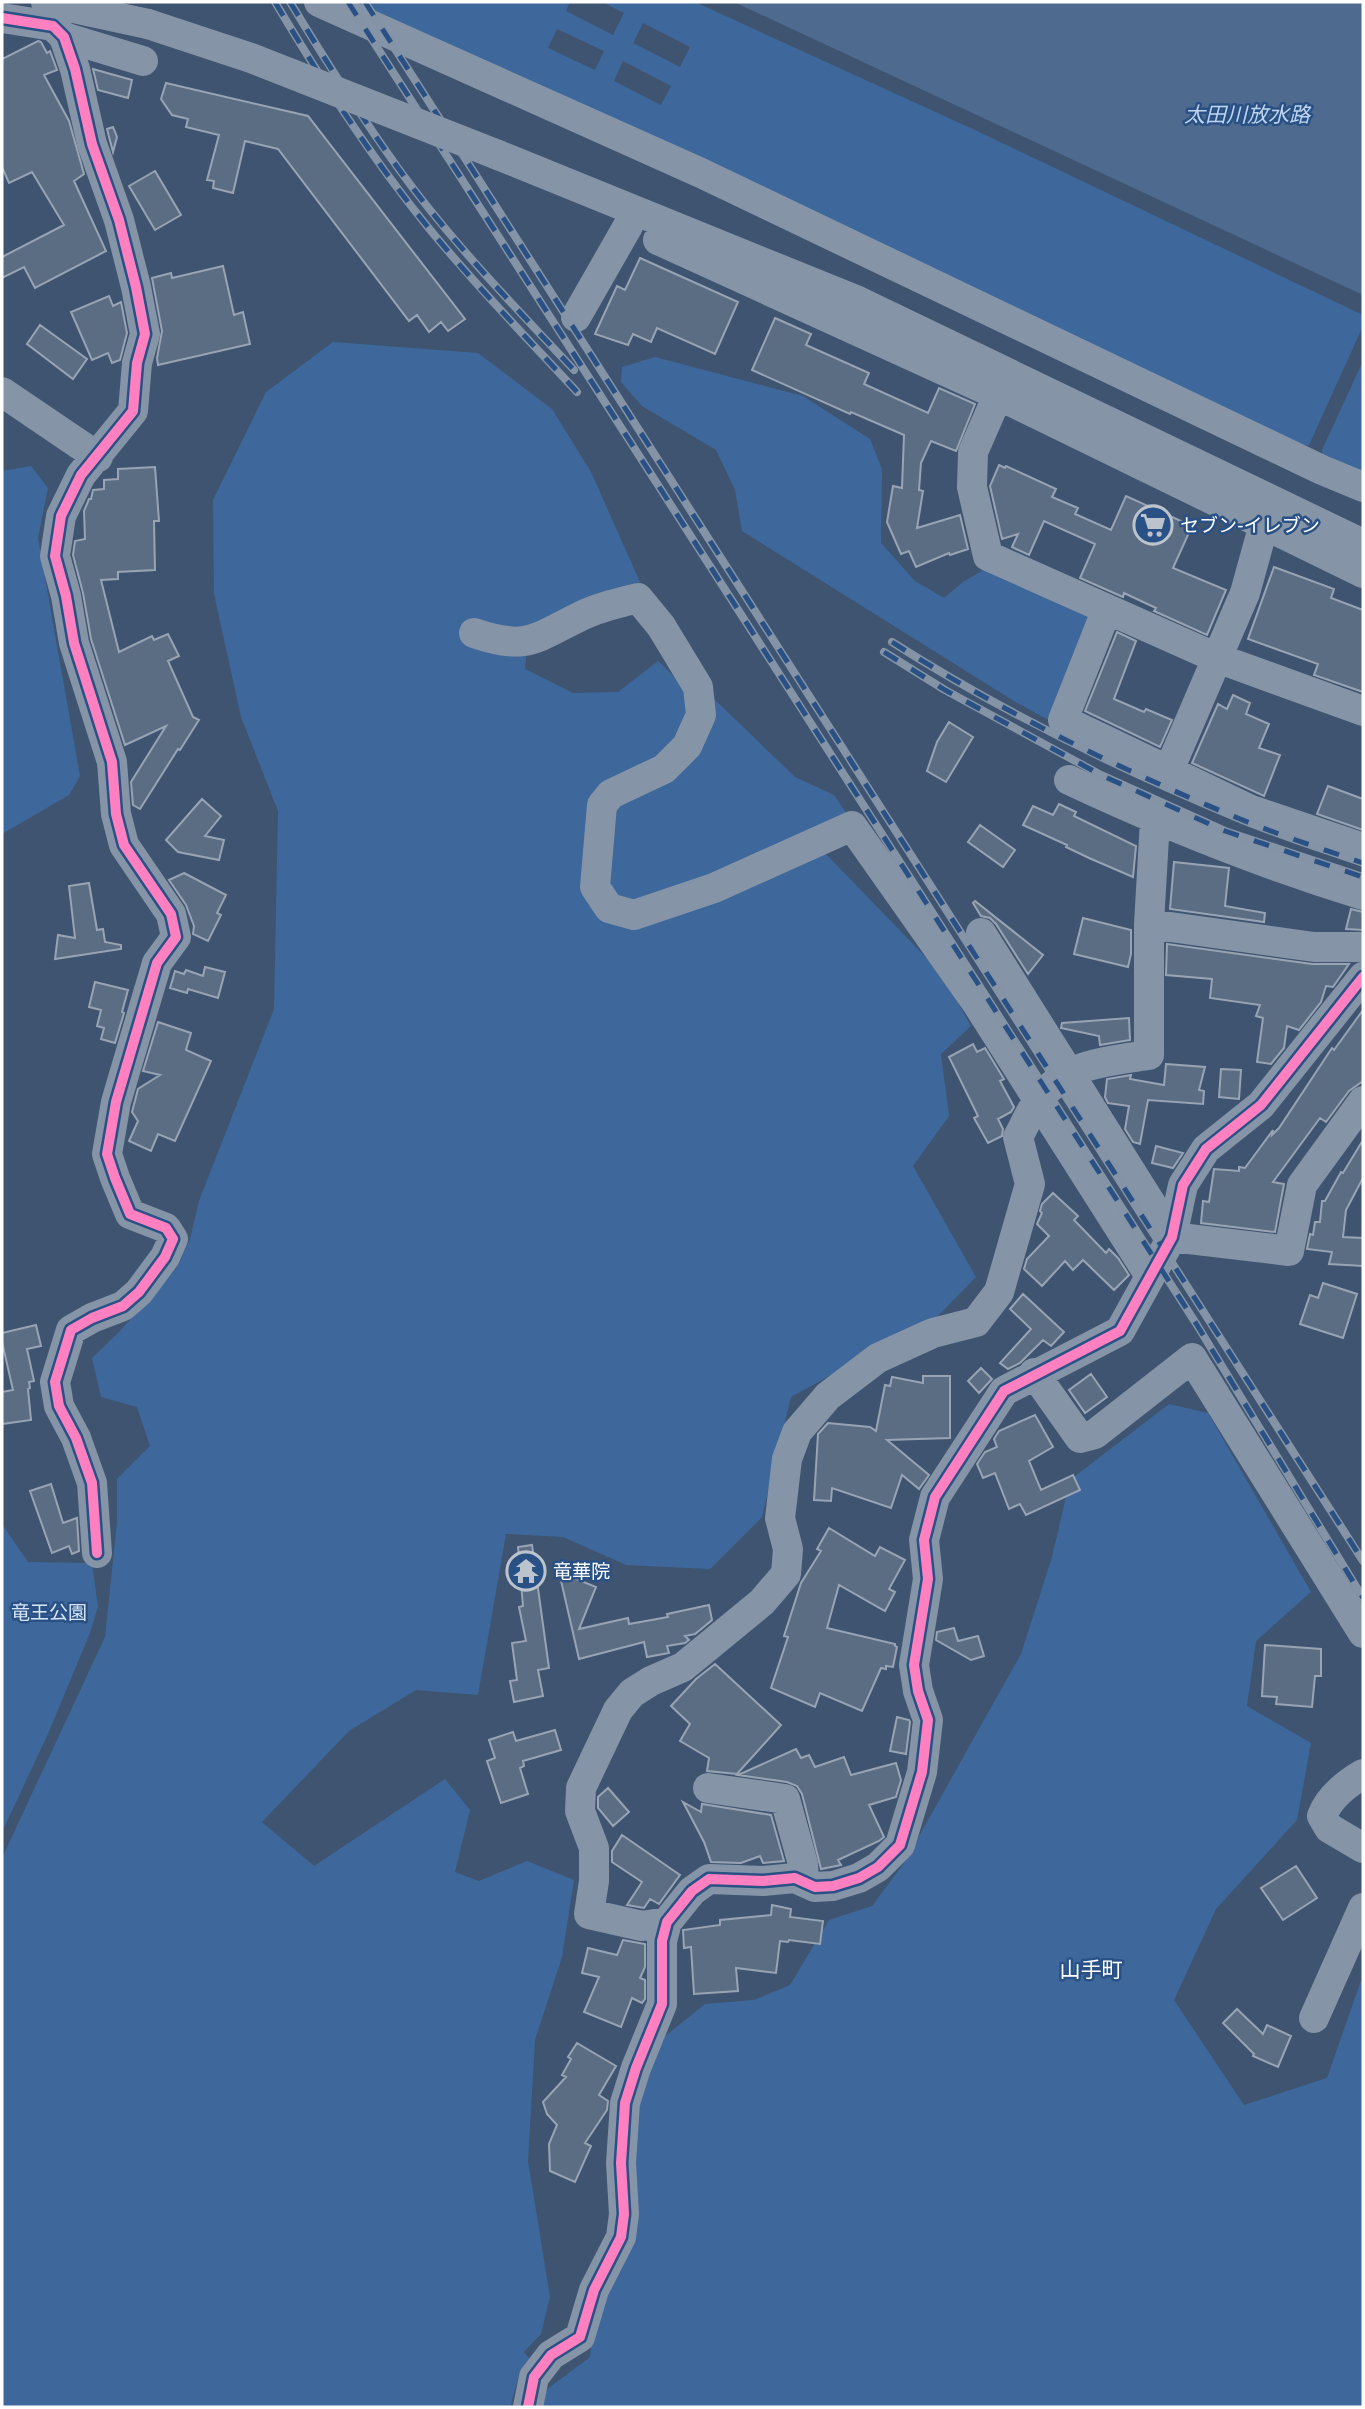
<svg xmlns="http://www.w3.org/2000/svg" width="1365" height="2409" font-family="'PT Sans','Noto Sans JP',sans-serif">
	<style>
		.green { fill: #3e689b; fill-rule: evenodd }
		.water { fill: #4e6a8e }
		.building { fill: #5b6d83; stroke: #98a4b4; stroke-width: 2 }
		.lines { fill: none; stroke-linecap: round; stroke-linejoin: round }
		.minor { stroke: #8594a6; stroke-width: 30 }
		.rail-casing { stroke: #8493a5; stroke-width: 8 }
		.rail { stroke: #295185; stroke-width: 5; stroke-dasharray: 16; stroke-linecap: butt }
		.minor-bridge { stroke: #8594a6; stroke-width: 30 }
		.cycleway-casing { stroke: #295185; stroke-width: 15 }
		.cycleway { stroke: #ff80c0; stroke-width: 10 }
		.labels { text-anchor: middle; stroke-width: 5; stroke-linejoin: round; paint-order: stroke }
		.poi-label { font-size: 19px; fill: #fff; stroke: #295185; text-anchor: start }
		.park-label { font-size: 19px; fill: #d7e5f6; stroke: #295185 }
		.water-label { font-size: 21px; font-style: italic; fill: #bfd5ef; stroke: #295185 }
		.neighbourhood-label { font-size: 21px; fill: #fff; stroke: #295185 }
	</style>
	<rect width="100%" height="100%" fill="#3e5470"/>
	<!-- green -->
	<path class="green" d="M 350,2 L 570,2 L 566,11 L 613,35 L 624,13 L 602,2 L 695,2 L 975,130 L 1363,315 L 1363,326 L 1309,445 L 1288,448 ZM 643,23 L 690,47 L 680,67 L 633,43 ZM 557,29 L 604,51 L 595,70 L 548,48 ZM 623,61 L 671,86 L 661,105 L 614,81 Z
		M 333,342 L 478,353 L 552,409 L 591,472 L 640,582 L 529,632 L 525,669 L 573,693 L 618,692 L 658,661 L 686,688 L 685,725 L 658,762 L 614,785 L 608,911 L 826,854 L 941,973 L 971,1026 L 941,1054 L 949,1116 L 913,1166 L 976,1277 L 937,1317 L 791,1397 L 762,1517 L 710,1569 L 626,1565 L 563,1537 L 506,1534 L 478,1695 L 416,1690 L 349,1731 L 262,1822 L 314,1866 L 445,1779 L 470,1810 L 455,1872 L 479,1881 L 527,1861 L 574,1880 L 562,1957 L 535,2040 L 528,2161 L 550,2297 L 541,2334 L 524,2352 L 531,2361 L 520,2372 L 510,2407 L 2,2407 L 2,1858 L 105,1637 L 117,1522 L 117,1479 L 150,1446 L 137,1407 L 101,1397 L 92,1358 L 120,1331 L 177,1267 L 190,1239 L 199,1201 L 274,1009 L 278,811 L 241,717 L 214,594 L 213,500 L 266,392 Z
		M 655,357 L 803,396 L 870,439 L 882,469 L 881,543 L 915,581 L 944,598 L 963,582 L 990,566 L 1093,611 L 1054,723 L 1019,704 L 742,531 L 735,490 L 716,450 L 642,406 L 621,382 L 622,367 Z
		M 1363,361 L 1363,479 L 1323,461 L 1322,450 Z
		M 31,466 L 48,488 L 38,538 L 80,776 L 69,795 L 2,834 L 2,471 Z
		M 712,697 L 795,777 L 834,795 L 849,817 L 634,908 L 603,886 L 609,811 Z
		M 1169,1404 L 1208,1413 L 1311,1592 L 1256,1641 L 1247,1706 L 1311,1743 L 1297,1820 L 1216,1909 L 1174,2000 L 1244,2105 L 1327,2078 L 1363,1975 L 1363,2407 L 537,2407 L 542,2393 L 590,2357 L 595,2307 L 635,2103 L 658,2042 L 705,2004 L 754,2000 L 790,1985 L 829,1920 L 872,1906 L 904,1863 L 1021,1654 L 1052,1557 L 1070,1480 Z
		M 2,1524 L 28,1562 L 92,1563 L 98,1607 L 90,1633 L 48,1734 L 2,1832 Z"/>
	<!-- water -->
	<path class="water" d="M 734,2 L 1363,2 L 1363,295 Z"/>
	<!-- building -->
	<path class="building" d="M 38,41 L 41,42 L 47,53 L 50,51 L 57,70 L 44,75 L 69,121 L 84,174 L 74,181 L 106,251 L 35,288 L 24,267 L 2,278 L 2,257 L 64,225 L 32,172 L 9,183 L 2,167 L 2,59 Z
		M 93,69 L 132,80 L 128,98 L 98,90 Z
		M 166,83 L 308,116 L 465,319 L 448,331 L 441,322 L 429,332 L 417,315 L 409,321 L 278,149 L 245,141 L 233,193 L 213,188 L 214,181 L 207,180 L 219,135 L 186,127 L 188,119 L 172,115 L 161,99 Z
		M 113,127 L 117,137 L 113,152 L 107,129 Z
		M 155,171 L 181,215 L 155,230 L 129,186 Z
		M 640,258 L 738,302 L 715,354 L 657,328 L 651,342 L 633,334 L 628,345 L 595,334 L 617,286 L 625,290 Z
		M 223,266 L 234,315 L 243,312 L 250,344 L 158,365 L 157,358 L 162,331 L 152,278 L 171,273 L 172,278 Z
		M 109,296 L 113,306 L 121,302 L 127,333 L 120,360 L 112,363 L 108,353 L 92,360 L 71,312 Z
		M 775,318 L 811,334 L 806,345 L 869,373 L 864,384 L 928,413 L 939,388 L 975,404 L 956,451 L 931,441 L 921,463 L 919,490 L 923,491 L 917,528 L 960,515 L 968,549 L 950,555 L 949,553 L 916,567 L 909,551 L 901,554 L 887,522 L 893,486 L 902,488 L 904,435 L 851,412 L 850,414 L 752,370 Z
		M 40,325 L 87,359 L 73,379 L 27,344 Z
		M 999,465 L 1005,468 L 1006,466 L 1056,489 L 1052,497 L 1078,508 L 1075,514 L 1111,530 L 1126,496 L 1192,526 L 1173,568 L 1226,590 L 1207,635 L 1154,611 L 1156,608 L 1124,593 L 1123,597 L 1080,578 L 1095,544 L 1044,521 L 1029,555 L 1012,547 L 1018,534 L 1002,539 L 990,486 Z
		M 155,467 L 159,521 L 154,521 L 155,570 L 118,572 L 118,579 L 101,580 L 119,652 L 152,636 L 154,640 L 168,634 L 179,656 L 168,661 L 193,717 L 199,720 L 180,750 L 178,749 L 140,809 L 133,805 L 131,782 L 166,726 L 125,745 L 91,639 L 83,593 L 73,555 L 75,541 L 85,539 L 84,511 L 89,499 L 91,499 L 93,490 L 104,489 L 104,480 L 118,479 L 118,469 Z
		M 1274,567 L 1334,589 L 1331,598 L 1363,610 L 1363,692 L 1314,675 L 1318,664 L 1248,639 Z
		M 1117,632 L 1136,641 L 1114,699 L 1144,712 L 1146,709 L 1172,720 L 1160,747 L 1085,711 Z
		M 1233,695 L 1250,703 L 1246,714 L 1269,724 L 1259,748 L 1280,755 L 1264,796 L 1192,763 L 1218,704 L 1227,709 Z
		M 949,722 L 973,737 L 946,782 L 927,771 L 937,742 Z
		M 1328,786 L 1363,799 L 1363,830 L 1317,814 Z
		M 202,799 L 221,816 L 205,836 L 224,840 L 219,860 L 178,852 L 166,840 Z
		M 1059,804 L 1076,812 L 1074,816 L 1136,846 L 1133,877 L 1089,858 L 1066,847 L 1067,845 L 1023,825 L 1033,806 L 1053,815 Z
		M 980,825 L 1015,850 L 1003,867 L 968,842 Z
		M 1174,862 L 1229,868 L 1225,906 L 1265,913 L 1264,922 L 1170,909 Z
		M 184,873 L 226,895 L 217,913 L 221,915 L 208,941 L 193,934 L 194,926 L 186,905 L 169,880 Z
		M 89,883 L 97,930 L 103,929 L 105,942 L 121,945 L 121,949 L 55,959 L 58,935 L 75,938 L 69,886 Z
		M 975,901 L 1043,955 L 1028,974 L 996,924 L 990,918 L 981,916 L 973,903 Z
		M 1351,909 L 1363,912 L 1363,930 L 1346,929 Z
		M 1083,918 L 1131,930 L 1131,954 L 1128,967 L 1074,954 Z
		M 1167,944 L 1312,964 L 1349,964 L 1333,987 L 1326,986 L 1321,1002 L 1299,1030 L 1287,1026 L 1284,1048 L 1271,1064 L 1257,1062 L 1263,1018 L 1256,1016 L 1260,1005 L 1210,998 L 1212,979 L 1166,975 Z
		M 205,967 L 225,972 L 218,998 L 188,989 L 187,993 L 170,988 L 175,971 L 184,974 L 186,970 L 203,976 Z
		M 95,982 L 128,990 L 122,1012 L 124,1013 L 115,1043 L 101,1039 L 104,1028 L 97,1026 L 101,1010 L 89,1007 Z
		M 1363,1010 L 1363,1081 L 1349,1091 L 1326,1122 L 1320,1118 L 1273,1182 L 1284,1184 L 1275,1232 L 1201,1223 L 1203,1201 L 1209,1202 L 1214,1169 L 1239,1171 L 1239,1167 L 1245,1168 L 1273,1130 L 1272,1135 L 1279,1128 L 1332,1048 L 1334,1050 Z
		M 1129,1018 L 1130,1040 L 1100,1045 L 1099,1036 L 1061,1028 L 1062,1023 Z
		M 158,1022 L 191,1033 L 186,1050 L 211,1061 L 175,1141 L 158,1134 L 151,1151 L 129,1141 L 138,1121 L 132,1112 L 138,1089 L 160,1075 L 143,1071 Z
		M 973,1044 L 977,1052 L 985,1048 L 1004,1079 L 1000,1081 L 1014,1107 L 1011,1112 L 998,1119 L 1003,1129 L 1002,1136 L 988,1143 L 974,1118 L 978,1116 L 949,1057 Z
		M 1166,1064 L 1205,1067 L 1199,1090 L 1204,1091 L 1203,1104 L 1148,1100 L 1140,1144 L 1133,1142 L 1125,1129 L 1129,1106 L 1108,1103 L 1105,1097 L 1107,1079 L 1131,1075 L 1130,1079 L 1164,1085 Z
		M 1221,1069 L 1241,1070 L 1239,1099 L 1219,1097 Z
		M 1363,1140 L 1363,1178 L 1346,1210 L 1343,1237 L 1363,1238 L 1363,1266 L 1329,1264 L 1332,1252 L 1307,1249 L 1310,1234 L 1313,1235 L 1315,1222 L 1320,1222 L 1322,1201 L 1325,1201 L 1341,1172 L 1343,1173 Z
		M 1156,1146 L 1183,1153 L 1173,1168 L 1152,1163 Z
		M 1053,1193 L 1078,1216 L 1074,1220 L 1106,1253 L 1109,1249 L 1118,1258 L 1129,1275 L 1114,1290 L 1083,1260 L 1073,1270 L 1065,1261 L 1042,1286 L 1024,1269 L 1027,1259 L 1049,1236 L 1037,1224 L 1042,1213 L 1040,1211 L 1042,1204 Z
		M 1323,1283 L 1357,1294 L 1343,1338 L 1300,1324 L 1310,1295 L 1318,1298 Z
		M 1023,1294 L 1064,1332 L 1051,1346 L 1043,1340 L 1020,1363 L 1008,1369 L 1000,1363 L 1031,1329 L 1010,1309 Z
		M 36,1325 L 41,1346 L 27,1349 L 34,1381 L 29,1382 L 30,1388 L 28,1389 L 31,1420 L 2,1424 L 2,1392 L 13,1390 L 2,1342 L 2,1333 Z
		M 981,1368 L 992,1379 L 979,1393 L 968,1381 Z
		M 1091,1374 L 1107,1397 L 1085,1413 L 1069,1390 Z
		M 923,1376 L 950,1376 L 950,1438 L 887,1440 L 929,1475 L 919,1489 L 902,1475 L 891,1508 L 832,1488 L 831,1501 L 814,1500 L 818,1434 L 828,1423 L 870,1427 L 876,1431 L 885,1385 L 890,1386 L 892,1377 L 923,1383 Z
		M 1035,1415 L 1053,1447 L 1029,1461 L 1041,1490 L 1073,1475 L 1080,1490 L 1026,1515 L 1020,1504 L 1009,1509 L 995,1473 L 983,1478 L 977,1464 L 985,1452 L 997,1447 L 994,1439 L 999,1431 Z
		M 51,1484 L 63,1523 L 77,1518 L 79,1551 L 72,1554 L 69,1546 L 52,1553 L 30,1491 Z
		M 829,1528 L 875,1556 L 880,1547 L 905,1560 L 889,1589 L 895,1592 L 885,1611 L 839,1585 L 827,1628 L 895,1644 L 895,1646 L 897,1647 L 893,1667 L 886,1666 L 886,1669 L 881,1668 L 862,1711 L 820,1693 L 815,1707 L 771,1688 L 788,1637 L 784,1636 L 801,1583 L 821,1551 L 817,1549 Z
		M 532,1545 L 549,1668 L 538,1670 L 543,1696 L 514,1702 L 510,1681 L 517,1680 L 512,1643 L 526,1641 L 519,1607 L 523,1606 L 518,1547 Z
		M 559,1572 L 596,1587 L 579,1629 L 628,1618 L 629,1624 L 668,1617 L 667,1614 L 709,1605 L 712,1620 L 695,1634 L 685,1636 L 689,1640 L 685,1643 L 667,1646 L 669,1653 L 647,1657 L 644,1642 L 579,1659 Z
		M 954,1628 L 958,1641 L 978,1636 L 984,1656 L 971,1660 L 936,1640 L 937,1632 Z
		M 1265,1645 L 1321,1649 L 1321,1676 L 1315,1676 L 1312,1707 L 1276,1704 L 1277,1697 L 1262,1696 Z
		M 715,1664 L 781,1725 L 737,1774 L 707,1771 L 709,1758 L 680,1741 L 690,1724 L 671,1706 L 696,1679 Z
		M 897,1717 L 909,1720 L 910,1722 L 906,1754 L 890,1751 Z
		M 555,1730 L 561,1750 L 523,1761 L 524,1766 L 520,1768 L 528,1794 L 501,1803 L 487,1761 L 495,1758 L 489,1740 L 513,1732 L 516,1741 Z
		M 796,1749 L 801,1758 L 809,1755 L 815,1767 L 844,1757 L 851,1775 L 896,1763 L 901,1780 L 896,1797 L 869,1805 L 884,1837 L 879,1841 L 838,1860 L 841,1865 L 821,1869 L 802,1794 L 797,1786 L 787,1782 L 738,1775 Z
		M 608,1788 L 629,1812 L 613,1826 L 598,1808 L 598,1797 Z
		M 683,1802 L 701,1812 L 702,1804 L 771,1815 L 784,1861 L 763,1863 L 760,1856 L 741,1863 L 711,1862 L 704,1842 Z
		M 622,1835 L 680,1875 L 659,1904 L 650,1899 L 644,1908 L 627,1905 L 642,1882 L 612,1862 L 612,1851 Z
		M 1296,1866 L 1317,1898 L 1283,1920 L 1261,1888 Z
		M 772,1905 L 791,1909 L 790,1917 L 823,1921 L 820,1944 L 789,1940 L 788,1942 L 780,1941 L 776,1973 L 736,1968 L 738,1991 L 694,1994 L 691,1947 L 684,1948 L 683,1930 L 720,1925 L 720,1920 L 771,1915 Z
		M 623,1940 L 645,1944 L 645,1967 L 640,1978 L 645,1980 L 645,1999 L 642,2003 L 632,1998 L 621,2027 L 584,2012 L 599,1977 L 582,1973 L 588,1948 L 617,1955 Z
		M 1237,2009 L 1263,2034 L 1267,2025 L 1291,2036 L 1278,2067 L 1253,2056 L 1254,2054 L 1223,2023 Z
		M 577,2043 L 616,2066 L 599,2095 L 608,2101 L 607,2110 L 585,2143 L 591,2146 L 575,2182 L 550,2171 L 549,2144 L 557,2125 L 547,2114 L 543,2102 L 566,2077 L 562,2075 L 571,2059 L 568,2057 Z"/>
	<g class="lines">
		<!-- minor -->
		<path class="minor" d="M 46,2 L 148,24
			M 319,2 L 701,173 L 1322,470 L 1363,487
			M 2,18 L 53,26 L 64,37 L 75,69 L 92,144 L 119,220 L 136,287 L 145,334 L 137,363 L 133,411 L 81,475 L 61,516 L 55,556 L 66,596 L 74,643 L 112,762 L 116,814 L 124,845 L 171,914 L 176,937 L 157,963 L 116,1102 L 107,1154 L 115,1178 L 130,1214 L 166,1228 L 173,1239 L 165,1257 L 139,1292 L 123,1306 L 92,1318 L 71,1330 L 55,1382 L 59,1406 L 76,1438 L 92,1483 L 97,1553
			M 64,37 L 143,61
			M 498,155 L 858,301 L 1363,544
			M 658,240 L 998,395 L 1363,573
			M 576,317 L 628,226
			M 2,392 L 98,457
			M 998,395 L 973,452 L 972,487 L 988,556 L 1217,658 L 1363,711
			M 1107,609 L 1063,720 L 1251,810 L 1363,848
			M 474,633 C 527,651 534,639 581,616 C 599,607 618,603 638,598 L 661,626 L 698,687 L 701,715 L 687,746 L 664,769 L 611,794 L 602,805 L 595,887 L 609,908 L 634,915 L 714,888 L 852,826 L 976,1002 L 1150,1276
			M 1169,770 L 1245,593 L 1269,506
			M 1069,780 C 1165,825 1262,864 1363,895
			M 1149,924 L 1314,947 L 1363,947
			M 981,933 L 1172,1237 L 1289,1251 L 1302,1185 L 1363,1101
			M 1034,1373 L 1080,1438 L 1095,1434 L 1192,1358 L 1363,1633
			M 1363,1774 C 1346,1784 1329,1797 1322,1816 L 1329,1828 L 1363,1848
			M 708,1788 L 785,1799 L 803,1864 L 804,1882
			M 667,1922 L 642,1926 L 589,1914 L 594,1881 L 594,1848 L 580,1811 L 581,1788 L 618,1710 L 632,1693 L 651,1681 L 683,1667 L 762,1602 L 786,1574 L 788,1549 L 780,1518 L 787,1459 L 797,1432 L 828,1396 L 878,1358 L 933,1333 L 976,1322 L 999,1292 L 1030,1184 L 1018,1137 C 1025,1125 1031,1109 1039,1099 C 1068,1063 1107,1061 1149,1055 L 1149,924 L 1155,820
			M 1314,2018 L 1363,1908
			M 528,2407 L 534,2377 L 551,2355 L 580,2337 L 594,2290 L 621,2237 L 624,2214 L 621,2163 L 625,2103 L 636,2068 L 662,2004 L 662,1941 L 667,1922 L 692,1891 L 709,1879 L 763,1881 L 795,1878 L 815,1887 L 833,1886 L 859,1878 L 878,1867 L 900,1845 L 922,1772 L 928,1720 L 918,1691 L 914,1665 L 928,1579 L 924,1540 L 935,1497 L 1004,1391 L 1120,1331 L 1172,1237 L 1183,1185 L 1206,1149 L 1261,1105 L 1363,977"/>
		<!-- rail casing -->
		<g class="rail-casing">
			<path id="rail" d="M 275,2 C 321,79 370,156 427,226 C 474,284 527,338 577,392
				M 290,2 C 324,58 359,114 398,168 C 450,240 513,305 574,370
				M 348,2 L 1197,1325 L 1363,1598
				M 365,2 L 1363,1561
				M 892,642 C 999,710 1115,767 1233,816 C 1275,834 1320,848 1363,863
				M 884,652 L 945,690 L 1101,775 L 1225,831 L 1363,877"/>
		</g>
		<!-- rail -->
		<use href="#rail" class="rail"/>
		<!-- minor-bridge -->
		<path class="minor-bridge" d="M 148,24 L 251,58 L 498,155"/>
		<!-- cycleway casing -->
		<g class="cycleway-casing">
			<path id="cycleway" d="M 2,18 L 53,26 L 64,37 L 75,69 L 92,144 L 119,220 L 136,287 L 145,334 L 137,363 L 133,411 L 81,475 L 61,516 L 55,556 L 66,596 L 74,643 L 112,762 L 116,814 L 124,845 L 171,914 L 176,937 L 157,963 L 116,1102 L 107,1154 L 115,1178 L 130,1214 L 166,1228 L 173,1239 L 165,1257 L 139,1292 L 123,1306 L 92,1318 L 71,1330 L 55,1382 L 59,1406 L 76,1438 L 92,1483 L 97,1553
				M 528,2407 L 534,2377 L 551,2355 L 580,2337 L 594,2290 L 621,2237 L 624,2214 L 621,2163 L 625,2103 L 636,2068 L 662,2004 L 662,1941 L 667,1922 L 692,1891 L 709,1879 L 763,1881 L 795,1878 L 815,1887 L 833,1886 L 859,1878 L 878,1867 L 900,1845 L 922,1772 L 928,1720 L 918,1691 L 914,1665 L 928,1579 L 924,1540 L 935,1497 L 1004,1391 L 1120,1331 L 1172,1237 L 1183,1185 L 1206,1149 L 1261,1105 L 1363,977"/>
		</g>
		<!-- cycleway -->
		<use href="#cycleway" class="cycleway"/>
	</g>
	<!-- icons -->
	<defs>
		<g id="supermarket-ring" transform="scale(2.0125)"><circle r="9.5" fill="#295185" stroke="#bbc3cd" stroke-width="1.5"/><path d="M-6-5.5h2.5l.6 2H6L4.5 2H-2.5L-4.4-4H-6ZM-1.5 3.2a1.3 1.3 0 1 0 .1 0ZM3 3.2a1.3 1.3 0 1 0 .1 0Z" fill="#bbc3cd"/></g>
		<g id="temple-ring" transform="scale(2.0125)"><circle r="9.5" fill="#295185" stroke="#bbc3cd" stroke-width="1.5"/><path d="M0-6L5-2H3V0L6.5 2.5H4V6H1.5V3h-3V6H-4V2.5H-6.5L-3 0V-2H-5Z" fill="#bbc3cd"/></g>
	</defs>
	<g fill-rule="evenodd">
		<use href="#supermarket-ring" x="1153" y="525"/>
		<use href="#temple-ring" x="526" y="1571"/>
	</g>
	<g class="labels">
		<!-- poi labels -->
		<g class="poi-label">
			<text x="1180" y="532">セブン-イレブン</text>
			<text x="553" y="1578">竜華院</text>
		</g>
		<!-- park labels -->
		<g class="park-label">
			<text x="49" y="1619">竜王公園</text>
		</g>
		<!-- water labels -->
		<g class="water-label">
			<text x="1247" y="122">太田川放水路</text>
		</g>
		<!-- neighbourhood labels -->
		<g class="neighbourhood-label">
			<text x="1091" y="1977">山手町</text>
		</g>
	</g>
	<!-- border -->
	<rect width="1365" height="2409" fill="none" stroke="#ffffff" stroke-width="7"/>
</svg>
